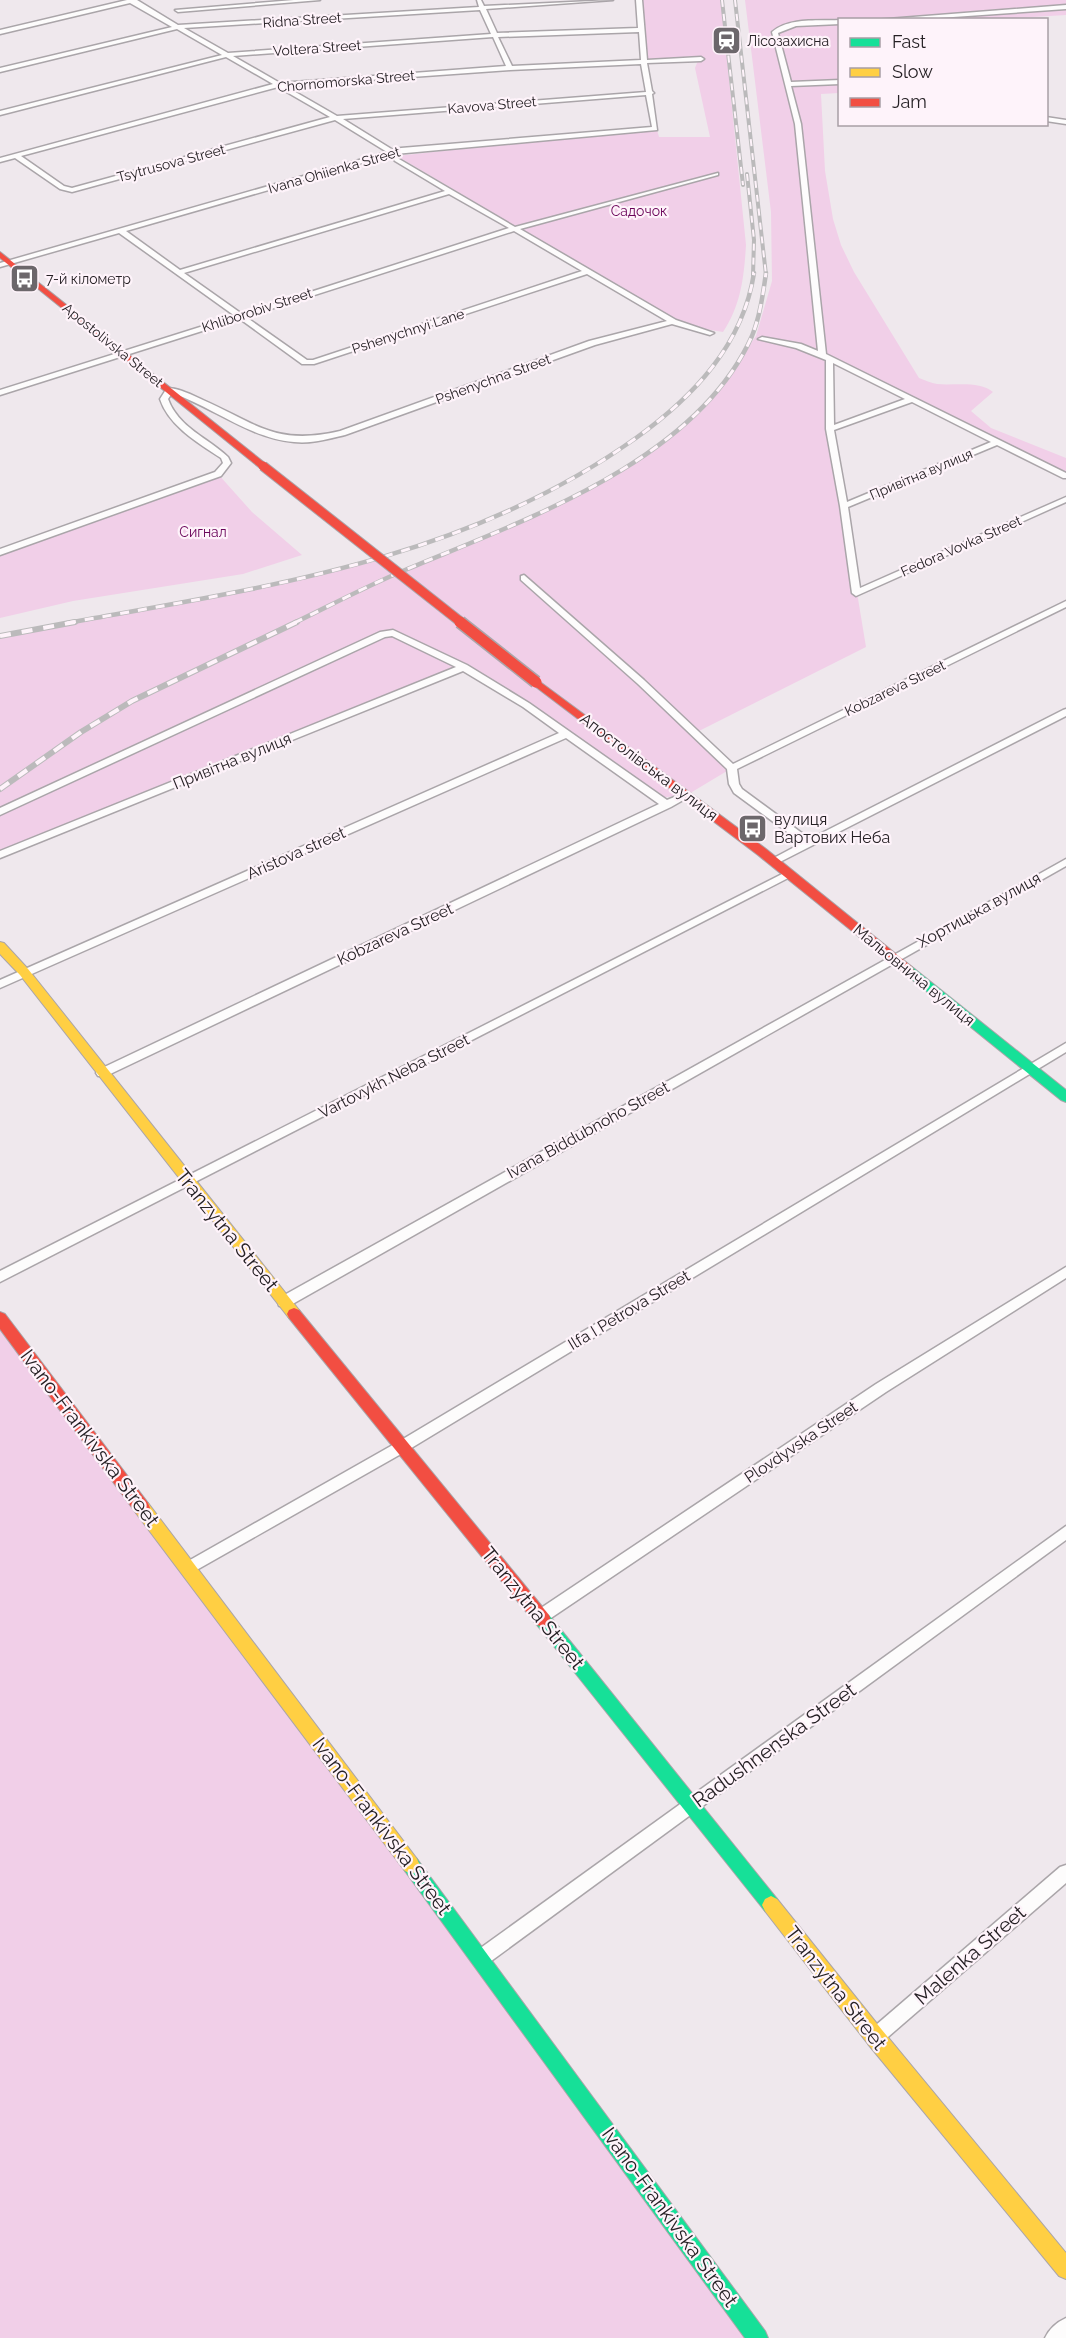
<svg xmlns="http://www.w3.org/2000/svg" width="1066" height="2338" viewBox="0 0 1066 2338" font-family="Raleway,sans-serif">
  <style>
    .green { fill: #f1cfe8 }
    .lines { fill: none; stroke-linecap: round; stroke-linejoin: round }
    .street-casing { stroke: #aaa5a9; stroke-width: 3 }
    .fast-casing { stroke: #aaa5a9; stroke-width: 2 }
    .slow-casing { stroke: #aaa5a9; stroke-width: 2 }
    .jam-casing { stroke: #aaa5a9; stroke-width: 2 }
    .street { fill: #fdfcfc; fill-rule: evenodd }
    .fast { fill: #16e098; fill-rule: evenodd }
    .slow { fill: #ffcf43; fill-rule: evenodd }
    .jam { fill: #f24e42; fill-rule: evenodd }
    .rail-far2-casing { stroke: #bbbabb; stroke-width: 4 }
    .rail-far1-casing { stroke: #bbbabb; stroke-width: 4.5 }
    .rail-casing { stroke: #bbbabb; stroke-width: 6 }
    .rail-far2 { stroke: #fef3fa; stroke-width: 2; stroke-dasharray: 7; stroke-linecap: butt }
    .rail-far1 { stroke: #fef3fa; stroke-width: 3; stroke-dasharray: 9; stroke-linecap: butt }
    .rail { stroke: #fef3fa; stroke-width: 4; stroke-dasharray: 11; stroke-linecap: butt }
    .jam-bridge-far1-casing { stroke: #aaa5a9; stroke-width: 11; stroke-linecap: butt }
    .jam-bridge-casing { stroke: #aaa5a9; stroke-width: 14; stroke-linecap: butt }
    .jam-bridge-far1 { stroke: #f24e42; stroke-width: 9 }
    .jam-bridge { stroke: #f24e42; stroke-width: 11 }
    .labels { text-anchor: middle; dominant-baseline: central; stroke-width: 4.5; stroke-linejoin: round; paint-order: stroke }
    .far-street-label { font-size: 14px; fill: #262125; stroke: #fef3fa }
    .far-poi-label { font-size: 14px; fill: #262125; stroke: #fef3fa; text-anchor: start }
    .far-park-label { font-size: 14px; fill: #6a0459; stroke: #fef3fa }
    .street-label { font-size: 16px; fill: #262125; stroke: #fef3fa }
    .poi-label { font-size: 16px; fill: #262125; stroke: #fef3fa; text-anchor: start }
    .near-street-label { font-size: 20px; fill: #262125; stroke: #fef3fa }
  </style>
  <rect width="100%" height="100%" fill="#efe8ed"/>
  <g class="green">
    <path d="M 642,0 L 721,0 L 746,245 C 744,277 741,305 723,332 L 687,326 L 672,319 L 397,156 L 631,130 L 657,130 L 659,137 L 710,137 L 695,68 L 699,58 L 647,59 Z"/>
    <path d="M 745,0 L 1066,0 L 1066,15 L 983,20 L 840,20 L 839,93 L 821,94 L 825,171 L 833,219 L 841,245 L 854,272 L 919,378 C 925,380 931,383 937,384 C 954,386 979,380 993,392 L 971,411 L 991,428 L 1066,458 L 1066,476 L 830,361 L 830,429 L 866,647 L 699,731 L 732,768 L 687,795 L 657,798 L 464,667 L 0,855 L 0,636 L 278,585 L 381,560 L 398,573 L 491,535 L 606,481 L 644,456 L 685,423 L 714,394 L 756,336 L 772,281 L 771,212 Z"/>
    <polygon points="218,474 252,512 302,555 243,574 73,601 0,618 0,552"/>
    <polygon points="0,1319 758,2338 0,2338"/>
  </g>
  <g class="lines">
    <defs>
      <g id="street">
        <path d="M 127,0 L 137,0 L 178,25 L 479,7 L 477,0 L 481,0 L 484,6 L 613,0 L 486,9 L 497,33 L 638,28 L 636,0 L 642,0 L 647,60 L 701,57 L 704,59 L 701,61 L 647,63 L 652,91 L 654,93 L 652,94 L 657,130 L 395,154 L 399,159 L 515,227 L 718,173 L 718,175 L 520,229 L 676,320 L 714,333 L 710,335 L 672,324 L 595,345 L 345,435 C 328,439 311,444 294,442 C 249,438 213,407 172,393 L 168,399 C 178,427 208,438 228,457 L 231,463 L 221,476 L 0,555 L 0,549 L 215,472 L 223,463 L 221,458 C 198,443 169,426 160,399 L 167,388 C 179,388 192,395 203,400 C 257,424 276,446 340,431 L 589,341 L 667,321 L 587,274 L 314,364 L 302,364 L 240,319 L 0,395 L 0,390 L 235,316 L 119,233 L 0,267 L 0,263 L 387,152 L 335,120 L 72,192 L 60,189 L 15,158 L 0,162 L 0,158 L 273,84 L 226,57 L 0,115 L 0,111 L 222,55 L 177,29 L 0,72 L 0,68 L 172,27 L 130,3 L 0,34 L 0,30 ZM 480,10 L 491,34 L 228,53 L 184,28 ZM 639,32 L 641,60 L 512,66 L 498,37 ZM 493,37 L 506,66 L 280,83 L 233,56 ZM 641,64 L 646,92 L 337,116 L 285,86 L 510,70 ZM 278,87 L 330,117 L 72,188 L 64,186 L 21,156 ZM 646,95 L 652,127 L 401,148 L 393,150 L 343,119 ZM 390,155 L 395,161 L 445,191 L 180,270 L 126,231 ZM 449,194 L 509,228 L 242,314 L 184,273 ZM 514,231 L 582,271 L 313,360 L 307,360 L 246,317 Z"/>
        <polygon points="294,0 320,0 178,12 175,10"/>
        <polygon points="1066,5 1066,9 910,20 875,20"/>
        <path d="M 840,20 L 840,24 L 796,26 L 778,33 L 791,82 L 840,80 L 840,84 L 791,86 L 801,124 L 826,354 L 1066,473 L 1066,478 L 1063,478 L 997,445 L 848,507 L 860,588 L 1066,497 L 1066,502 L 856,596 L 852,593 L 840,506 L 826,429 L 826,360 L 796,348 L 758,339 L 762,337 L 801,344 L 818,351 L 795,124 L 772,32 C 789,17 818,21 840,20 ZM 833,363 L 905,399 L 834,425 ZM 912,402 L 991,442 L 847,502 L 834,430 Z"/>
        <polygon points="1046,117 1066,120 1066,124 1046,121"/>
        <polygon points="524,575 644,680 733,764 1066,601 1066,607 737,769 739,784 742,789 810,839 1063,710 1066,709 1066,716 774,865 769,862 770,860 802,843 734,793 729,784 727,769 638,684 521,580 521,576"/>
        <polygon points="393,630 467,665 529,703 667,800 687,792 692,795 671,807 106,1076 98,1076 96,1073 98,1070 659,804 566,738 0,988 0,980 559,733 523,707 463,671 0,858 0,851 456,667 392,636 385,637 0,815 0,808 380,632"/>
        <polygon points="1066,859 1066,866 289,1306 279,1306 278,1302 279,1298"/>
        <polygon points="788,871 792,872 793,874 792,876 0,1282 0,1271"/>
        <polygon points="1066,1043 1066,1052 408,1450 193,1572 188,1574 183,1572 181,1568 183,1564 398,1442"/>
        <polygon points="1066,1267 1066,1278 886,1392 545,1622 540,1624 535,1622 533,1617 535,1612 876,1384"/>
        <polygon points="1066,1526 1066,1540 487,1964 481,1966 475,1964 473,1958 475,1952"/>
        <polygon points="1066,1865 1066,1883 881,2043 875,2045 869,2043 867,2037 869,2031 1060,1867"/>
        <path d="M 1066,2318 L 1066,2338 L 1045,2338 C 1049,2329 1057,2322 1066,2318 Z"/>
      </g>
      <g id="fast">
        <polygon points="908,966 912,967 1066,1090 1066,1102 1061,1100 904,973 902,970 904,967"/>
        <polygon points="543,1613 549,1615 777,1899 780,1905 777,1911 771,1914 765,1911 537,1625 535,1620 537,1615"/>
        <polygon points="411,1856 417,1859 765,2331 768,2338 745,2338 405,1871 402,1865 405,1859"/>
      </g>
      <g id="slow">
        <polygon points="0,942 4,943 28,969 299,1310 301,1314 299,1318 294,1320 289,1318 20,975 0,954"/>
        <polygon points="142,1501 148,1503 417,1859 420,1865 417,1871 411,1874 405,1871 136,1513 134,1508 136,1503"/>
        <polygon points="771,1896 777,1899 882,2030 1066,2253 1066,2279 1059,2276 868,2044 765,1911 762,1905 765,1899"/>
      </g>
      <g id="jam">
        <polygon points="0,252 266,464 266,468 260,468 0,258"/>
        <polygon points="536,679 766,849 912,967 914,970 912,973 904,973 758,855 532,684 532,680"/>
        <polygon points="294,1308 299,1310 549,1615 551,1620 549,1625 543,1627 537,1625 289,1318 287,1314 289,1310"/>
        <polygon points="0,1312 5,1314 148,1503 150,1508 148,1513 142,1515 136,1513 0,1329"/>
      </g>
    </defs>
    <use href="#street" class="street-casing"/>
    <use href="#fast" class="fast-casing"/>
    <use href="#slow" class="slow-casing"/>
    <use href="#jam" class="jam-casing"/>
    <use href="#street" class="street"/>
    <use href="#fast" class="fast"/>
    <use href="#slow" class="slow"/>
    <use href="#jam" class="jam"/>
    <defs>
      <g id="rail-far2">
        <polyline points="722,0 743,185"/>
        <polyline points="735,0 766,275"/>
        <polyline points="747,174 754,240 753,275"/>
      </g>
      <g id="rail-far1">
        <path d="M 67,623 C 267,587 465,560 636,438 C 693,397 743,345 754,273"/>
        <path d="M 294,623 C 331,605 367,586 405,570 C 524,520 696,462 752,336 C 760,316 763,294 766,273"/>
      </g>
      <g id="rail">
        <polyline points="0,636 75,622"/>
        <polyline points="0,789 81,732 132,701 297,622"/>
      </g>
    </defs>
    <use href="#rail-far2" class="rail-far2-casing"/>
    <use href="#rail-far1" class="rail-far1-casing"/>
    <use href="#rail" class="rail-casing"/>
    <use href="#rail-far2" class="rail-far2"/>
    <use href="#rail-far1" class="rail-far1"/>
    <use href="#rail" class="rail"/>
    <defs>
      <polyline id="jam-bridge-far1" points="263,466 462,623"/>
      <polyline id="jam-bridge" points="460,622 536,682"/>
    </defs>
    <use href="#jam-bridge-far1" class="jam-bridge-far1-casing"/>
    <use href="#jam-bridge" class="jam-bridge-casing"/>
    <use href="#jam-bridge-far1" class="jam-bridge-far1"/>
    <use href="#jam-bridge" class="jam-bridge"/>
  </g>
  <defs>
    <symbol id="station-square" viewBox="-11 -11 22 22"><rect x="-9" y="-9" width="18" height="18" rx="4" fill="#6c676b" stroke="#fef3fa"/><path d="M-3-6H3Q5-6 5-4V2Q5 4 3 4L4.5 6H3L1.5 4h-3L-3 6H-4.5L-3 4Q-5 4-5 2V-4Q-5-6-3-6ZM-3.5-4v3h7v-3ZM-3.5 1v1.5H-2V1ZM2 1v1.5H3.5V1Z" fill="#fff"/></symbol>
    <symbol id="bus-square" viewBox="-11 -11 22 22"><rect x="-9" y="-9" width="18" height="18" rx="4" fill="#6c676b" stroke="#fef3fa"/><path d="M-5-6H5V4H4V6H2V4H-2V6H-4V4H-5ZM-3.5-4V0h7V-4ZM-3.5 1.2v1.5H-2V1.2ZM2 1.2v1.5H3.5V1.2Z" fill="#fff"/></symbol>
  </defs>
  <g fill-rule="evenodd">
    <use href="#station-square" x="710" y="24" width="33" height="33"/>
    <use href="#bus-square" x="8" y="262" width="33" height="33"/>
    <use href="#bus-square" x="736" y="812" width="33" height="33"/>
  </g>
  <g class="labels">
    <g class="far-street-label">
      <text transform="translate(302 20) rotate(-4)">Ridna Street</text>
      <text transform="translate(317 48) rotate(-4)">Voltera Street</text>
      <text transform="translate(346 81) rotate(-5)">Chornomorska Street</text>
      <text transform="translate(492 105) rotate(-5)">Kavova Street</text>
      <text transform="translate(171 163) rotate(-15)">Tsytrusova Street</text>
      <text transform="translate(334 170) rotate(-16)">Ivana Ohiienka Street</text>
      <text transform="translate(257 310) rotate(-18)">Khliborobiv Street</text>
      <text transform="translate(408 331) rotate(-18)">Pshenychnyi Lane</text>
      <text transform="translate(113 345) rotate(39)">Apostolivska Street</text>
      <text transform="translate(493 379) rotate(-20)">Pshenychna Street</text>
      <text transform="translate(921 474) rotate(-23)">Привітна вулиця</text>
      <text transform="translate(961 546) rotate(-24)">Fedora Vovka Street</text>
      <text transform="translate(895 688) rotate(-26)">Kobzareva Street</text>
    </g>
    <g class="far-poi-label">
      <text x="747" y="41">Лісозахисна</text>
      <text x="46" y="279">7-й кілометр</text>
    </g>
    <g class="far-park-label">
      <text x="639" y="211">Садочок</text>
      <text x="203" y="532">Сигнал</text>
    </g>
    <g class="street-label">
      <text transform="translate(232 761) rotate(-22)">Привітна вулиця</text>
      <text transform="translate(649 767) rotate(37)">Апостолівська вулиця</text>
      <text transform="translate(296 853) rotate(-24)">Aristova street</text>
      <text transform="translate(979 910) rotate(-29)">Хортицька вулиця</text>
      <text transform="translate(395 934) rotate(-25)">Kobzareva Street</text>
      <text transform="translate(914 975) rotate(39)">Мальовнича вулиця</text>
      <text transform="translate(394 1076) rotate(-27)">Vartovykh Neba Street</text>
      <text transform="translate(588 1130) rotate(-29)">Ivana Biddubnoho Street</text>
      <text transform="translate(629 1310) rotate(-31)">Ilfa I Petrova Street</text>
      <text transform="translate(801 1442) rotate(-34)">Plovdyvska Street</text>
    </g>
    <g class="poi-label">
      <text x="774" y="819">вулиця<tspan x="774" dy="18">Вартових Неба</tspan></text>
    </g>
    <g class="near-street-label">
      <text transform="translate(227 1230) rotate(51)">Tranzytna Street</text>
      <text transform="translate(90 1438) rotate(53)">Ivano-Frankivska Street</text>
      <text transform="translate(533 1608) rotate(51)">Tranzytna Street</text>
      <text transform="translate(774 1745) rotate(-36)">Radushnenska Street</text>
      <text transform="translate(382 1826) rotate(53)">Ivano-Frankivska Street</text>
      <text transform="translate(970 1955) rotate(-41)">Malenka Street</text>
      <text transform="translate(836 1988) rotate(52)">Tranzytna Street</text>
      <text transform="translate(670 2217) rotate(54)">Ivano-Frankivska Street</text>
    </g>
  </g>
  <rect x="838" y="18" width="210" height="108" fill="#fef3fa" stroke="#a89fa5" stroke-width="1.5"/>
  <rect x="850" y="38" width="30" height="9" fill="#16e098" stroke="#a89fa5" stroke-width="1.5"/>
  <text x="892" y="48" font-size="18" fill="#262125">Fast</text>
  <rect x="850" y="68" width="30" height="9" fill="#ffcf43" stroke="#a89fa5" stroke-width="1.5"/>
  <text x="892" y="78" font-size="18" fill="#262125">Slow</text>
  <rect x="850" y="98" width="30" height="9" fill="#f24e42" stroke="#a89fa5" stroke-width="1.5"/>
  <text x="892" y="108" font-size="18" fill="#262125">Jam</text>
</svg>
